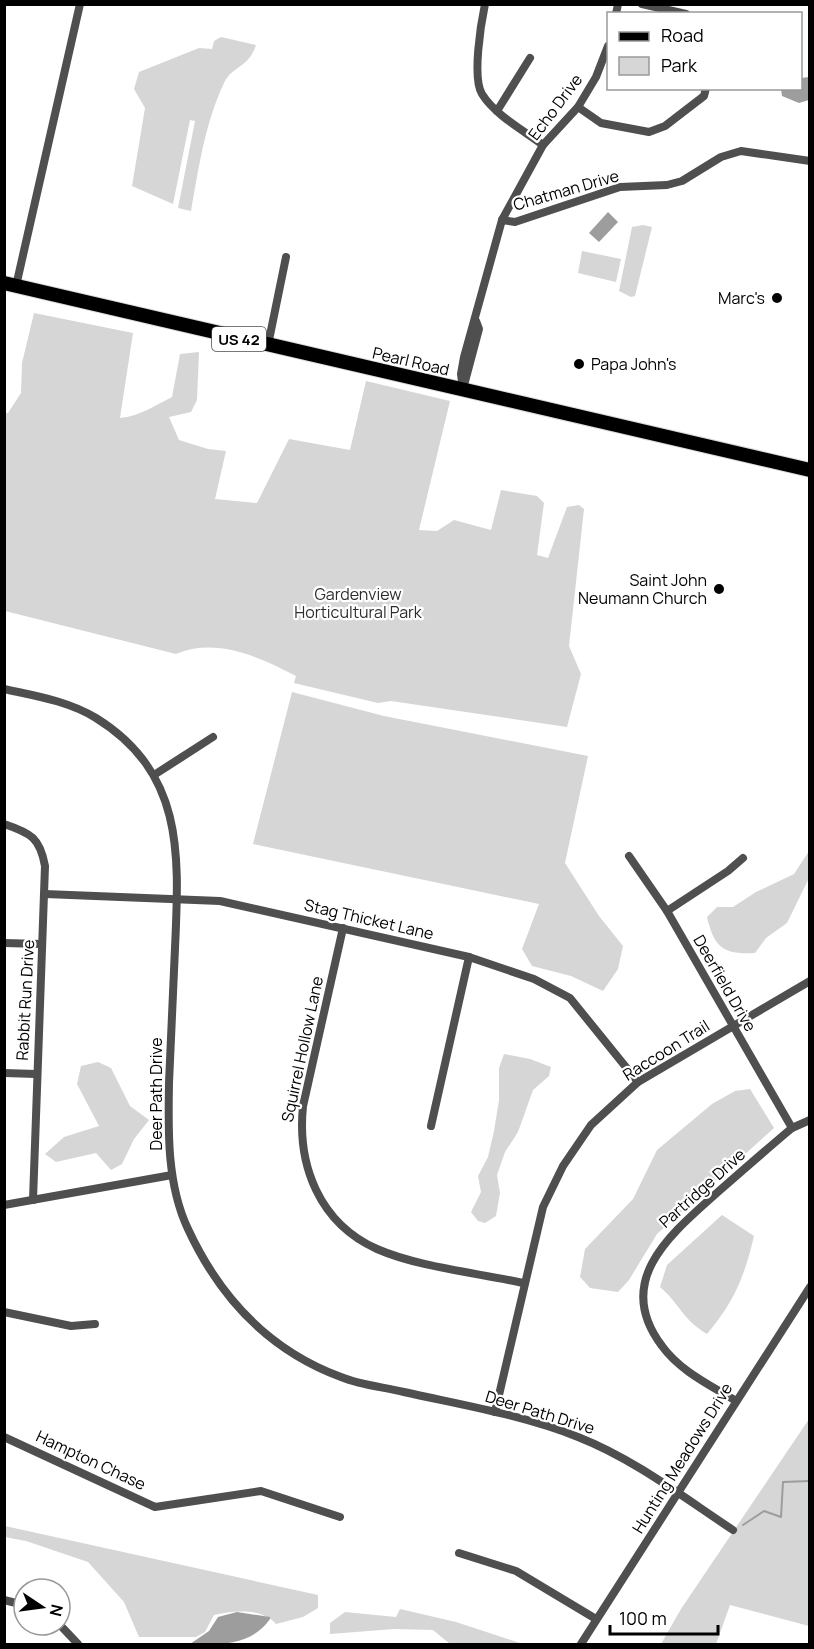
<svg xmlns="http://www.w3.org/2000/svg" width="814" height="1649" viewBox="0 0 814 1649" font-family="Manrope,sans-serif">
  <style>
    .green { fill: #d6d6d6 }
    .water { fill: #9d9d9d }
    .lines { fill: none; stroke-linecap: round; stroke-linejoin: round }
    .stream { stroke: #9d9d9d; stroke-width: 2 }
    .primary-casing { stroke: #dbdbdb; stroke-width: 16 }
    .minor { stroke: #4f4f4f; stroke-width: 8 }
    .primary { stroke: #000; stroke-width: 14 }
    .poi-dot { fill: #000; stroke: #fff; stroke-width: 2 }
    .labels { text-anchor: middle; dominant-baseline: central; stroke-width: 4.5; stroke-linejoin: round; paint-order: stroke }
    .shield { fill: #fff; stroke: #4c4c4c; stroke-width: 1.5 }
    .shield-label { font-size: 15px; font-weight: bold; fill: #000 }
    .street-label { font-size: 16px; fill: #000; stroke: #fff }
    .poi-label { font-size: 16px; fill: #000; stroke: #fff; text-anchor: end }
    .park-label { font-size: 16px; fill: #2d2d2d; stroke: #fff }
  </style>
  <rect width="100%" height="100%" fill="#fff"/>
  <g class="green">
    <path d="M 221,37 L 256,45 C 248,69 233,65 224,83 C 205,123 199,167 191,211 L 178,208 L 195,121 L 190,120 L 173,204 L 132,186 L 145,108 L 134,89 L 139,72 L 199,48 L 212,49 L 214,41 Z"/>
    <polygon points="643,225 652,227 635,296 631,297 619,291 632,227"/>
    <polygon points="582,251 621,259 616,282 578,273"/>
    <path d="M 34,313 L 133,333 L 120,418 C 140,416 154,406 172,397 L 180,354 L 199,352 L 197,400 L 191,412 L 169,417 L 179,440 L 208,449 L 226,451 L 215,499 L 257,503 L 289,439 L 350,450 L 366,381 L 450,401 L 419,530 L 437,531 L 454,520 L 491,530 L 501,490 L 537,496 L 544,503 L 537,555 L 548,558 L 567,507 L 579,505 L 584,509 L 569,646 L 581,674 L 567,727 L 391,701 L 378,703 L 294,683 L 296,676 C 260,657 216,637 176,654 L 5,611 L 5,413 L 8,413 L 21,393 L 22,363 Z"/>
    <polygon points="292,692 384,716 588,756 565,863 599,916 623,946 618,969 603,991 571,976 532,966 522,949 539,904 253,844"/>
    <path d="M 809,851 L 809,878 L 787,923 L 766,938 L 755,953 C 723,955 714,947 707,917 L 717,907 L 733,907 L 756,892 L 794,874 Z"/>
    <polygon points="504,1054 530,1059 551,1067 549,1076 533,1090 518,1132 505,1152 497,1175 500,1193 496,1216 485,1223 478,1221 471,1212 481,1192 478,1176 488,1157 494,1131 499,1100 499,1068"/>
    <polygon points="98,1062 111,1068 130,1106 149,1120 134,1139 122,1164 111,1170 96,1153 56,1162 45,1154 64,1137 99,1126 77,1084 81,1066"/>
    <polygon points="750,1089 774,1128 657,1234 629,1280 618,1292 590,1288 580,1277 585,1249 633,1199 657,1150 712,1104 735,1091"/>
    <path d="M 722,1215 L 754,1236 C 744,1278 735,1300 707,1334 C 682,1319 680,1304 660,1287 L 667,1265 Z"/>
    <polygon points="809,1419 809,1626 730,1605 716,1644 661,1644 681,1609"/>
    <path d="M 5,1526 L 318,1595 L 318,1608 L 303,1617 L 276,1624 C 263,1608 233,1610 214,1615 L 205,1632 L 196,1637 L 139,1637 L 124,1602 L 88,1562 L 26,1541 L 5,1537 Z"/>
    <polygon points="400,1609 456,1622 523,1644 450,1644 433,1630 394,1629 330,1634 330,1623 345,1612 396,1617"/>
  </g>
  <g class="water">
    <polygon points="809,77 809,100 799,103 782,96 781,89 800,88 801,78"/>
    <polygon points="608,212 618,222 599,242 589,233"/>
    <path d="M 237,1612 L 270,1617 L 270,1619 C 251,1646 220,1645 190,1644 L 209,1631 L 218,1617 Z"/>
  </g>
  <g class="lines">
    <polyline class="stream" points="743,1525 764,1511 781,1517 783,1482 810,1481"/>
    <defs>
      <polyline id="primary" points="4,283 810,470"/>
    </defs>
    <use href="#primary" class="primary-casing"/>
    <g class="minor">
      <path d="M 485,4 C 481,23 472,78 482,94 C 495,115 523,130 543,145"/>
      <polyline points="642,4 686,14"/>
      <polyline points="616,14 618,4"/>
      <polyline points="578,107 601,123 649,132 665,126 704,96 706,88"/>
      <polyline points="497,111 530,58"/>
      <polyline points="502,220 515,222 620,187 667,185 682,181 721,157 741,151 810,161"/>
      <polyline points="16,286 80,4"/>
      <polyline points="268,345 286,257"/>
      <polyline points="463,389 479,329 476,321"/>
      <polyline points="463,390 461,374 464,357 502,220 543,145 578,107 596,77 608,46"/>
      <path d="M 4,689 C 36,696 68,701 96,718 C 185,773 179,856 175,948 C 173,993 171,1038 169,1083 C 168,1131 167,1185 188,1229 C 220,1298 268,1350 341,1377 C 360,1385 383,1387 404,1392 C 462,1405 523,1415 578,1437 C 634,1459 683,1497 733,1530"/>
      <polyline points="154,775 213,737"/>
      <path d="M 4,824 C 31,833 40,838 45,866 L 33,1200"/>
      <polyline points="629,856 667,911 792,1128"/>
      <polyline points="45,894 220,901 469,957 534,979 570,998 638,1082"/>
      <polyline points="667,911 728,871 743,858"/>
      <path d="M 343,928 L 303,1106 C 297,1165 319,1223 377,1249 C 418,1267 478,1273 523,1283"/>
      <polyline points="4,943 42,944"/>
      <polyline points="4,1073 36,1074"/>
      <polyline points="431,1126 469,957"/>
      <polyline points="4,1205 172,1175"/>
      <polyline points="4,1312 71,1326 95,1324"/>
      <path d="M 736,1401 C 710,1385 680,1371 662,1346 C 612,1280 672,1233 719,1191 C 743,1170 767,1149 792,1128 L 810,1120"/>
      <polyline points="495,1412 543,1207 563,1166 591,1125 638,1082 810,981"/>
      <polyline points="4,1437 155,1507 261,1491 340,1517"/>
      <polyline points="459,1553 516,1571 596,1619"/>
      <polyline points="4,1600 24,1605"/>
      <polyline points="60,1625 78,1644"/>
      <polyline points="581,1644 810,1287"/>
    </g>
    <use href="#primary" class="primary"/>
  </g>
  <g class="poi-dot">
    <circle cx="777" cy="298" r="6"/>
    <circle cx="579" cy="364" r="6"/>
    <circle cx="719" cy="589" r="6"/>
  </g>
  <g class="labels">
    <rect class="shield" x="212" y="327" width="54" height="24" rx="4.5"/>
    <g class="shield-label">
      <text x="239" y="339">US 42</text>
    </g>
    <g class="street-label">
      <text transform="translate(555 107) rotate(-53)">Echo Drive</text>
      <text transform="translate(566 190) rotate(-16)">Chatman Drive</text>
      <text transform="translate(411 361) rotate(13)">Pearl Road</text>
      <text transform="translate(369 919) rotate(13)">Stag Thicket Lane</text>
      <text transform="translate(725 983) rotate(60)">Deerfield Drive</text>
      <text transform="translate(25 1000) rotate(-87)">Rabbit Run Drive</text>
      <text transform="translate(302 1049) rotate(-78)">Squirrel Hollow Lane</text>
      <text transform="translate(666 1050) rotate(-32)">Raccoon Trail</text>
      <text transform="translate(156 1094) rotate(-90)">Deer Path Drive</text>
      <text transform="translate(702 1188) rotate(-42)">Partridge Drive</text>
      <text transform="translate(540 1412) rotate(17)">Deer Path Drive</text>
      <text transform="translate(682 1458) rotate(-58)">Hunting Meadows Drive</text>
      <text transform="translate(91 1460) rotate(25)">Hampton Chase</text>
    </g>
    <g class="poi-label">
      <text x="765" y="298">Marc's</text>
      <text x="591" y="364" text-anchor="start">Papa John's</text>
      <text x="707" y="580">Saint John<tspan x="707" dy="18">Neumann Church</tspan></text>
    </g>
    <g class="park-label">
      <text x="358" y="594">Gardenview<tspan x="358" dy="18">Horticultural Park</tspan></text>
    </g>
  </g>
  <rect width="814" height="1649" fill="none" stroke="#000000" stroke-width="12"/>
  <rect x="607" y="12" width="195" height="78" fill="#ffffff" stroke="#999999" stroke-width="1.5"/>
  <rect x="619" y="32" width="30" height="9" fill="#000000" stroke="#999999" stroke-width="1.5"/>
  <text x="661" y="42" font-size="18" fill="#000000">Road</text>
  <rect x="619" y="57" width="30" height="18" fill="#d6d6d6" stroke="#999999" stroke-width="1.5"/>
  <text x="661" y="72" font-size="18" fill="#000000">Park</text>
  <g transform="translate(42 1607) rotate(103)"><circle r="28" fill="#ffffff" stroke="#999999" stroke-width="1.5"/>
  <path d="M0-4.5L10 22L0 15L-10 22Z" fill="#000000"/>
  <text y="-9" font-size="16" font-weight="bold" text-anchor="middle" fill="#000000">N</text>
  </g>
  <path d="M610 1625v9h108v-9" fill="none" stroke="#000000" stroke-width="3"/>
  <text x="619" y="1625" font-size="18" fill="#000000" stroke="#ffffff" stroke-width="4.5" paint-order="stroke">100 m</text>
</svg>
